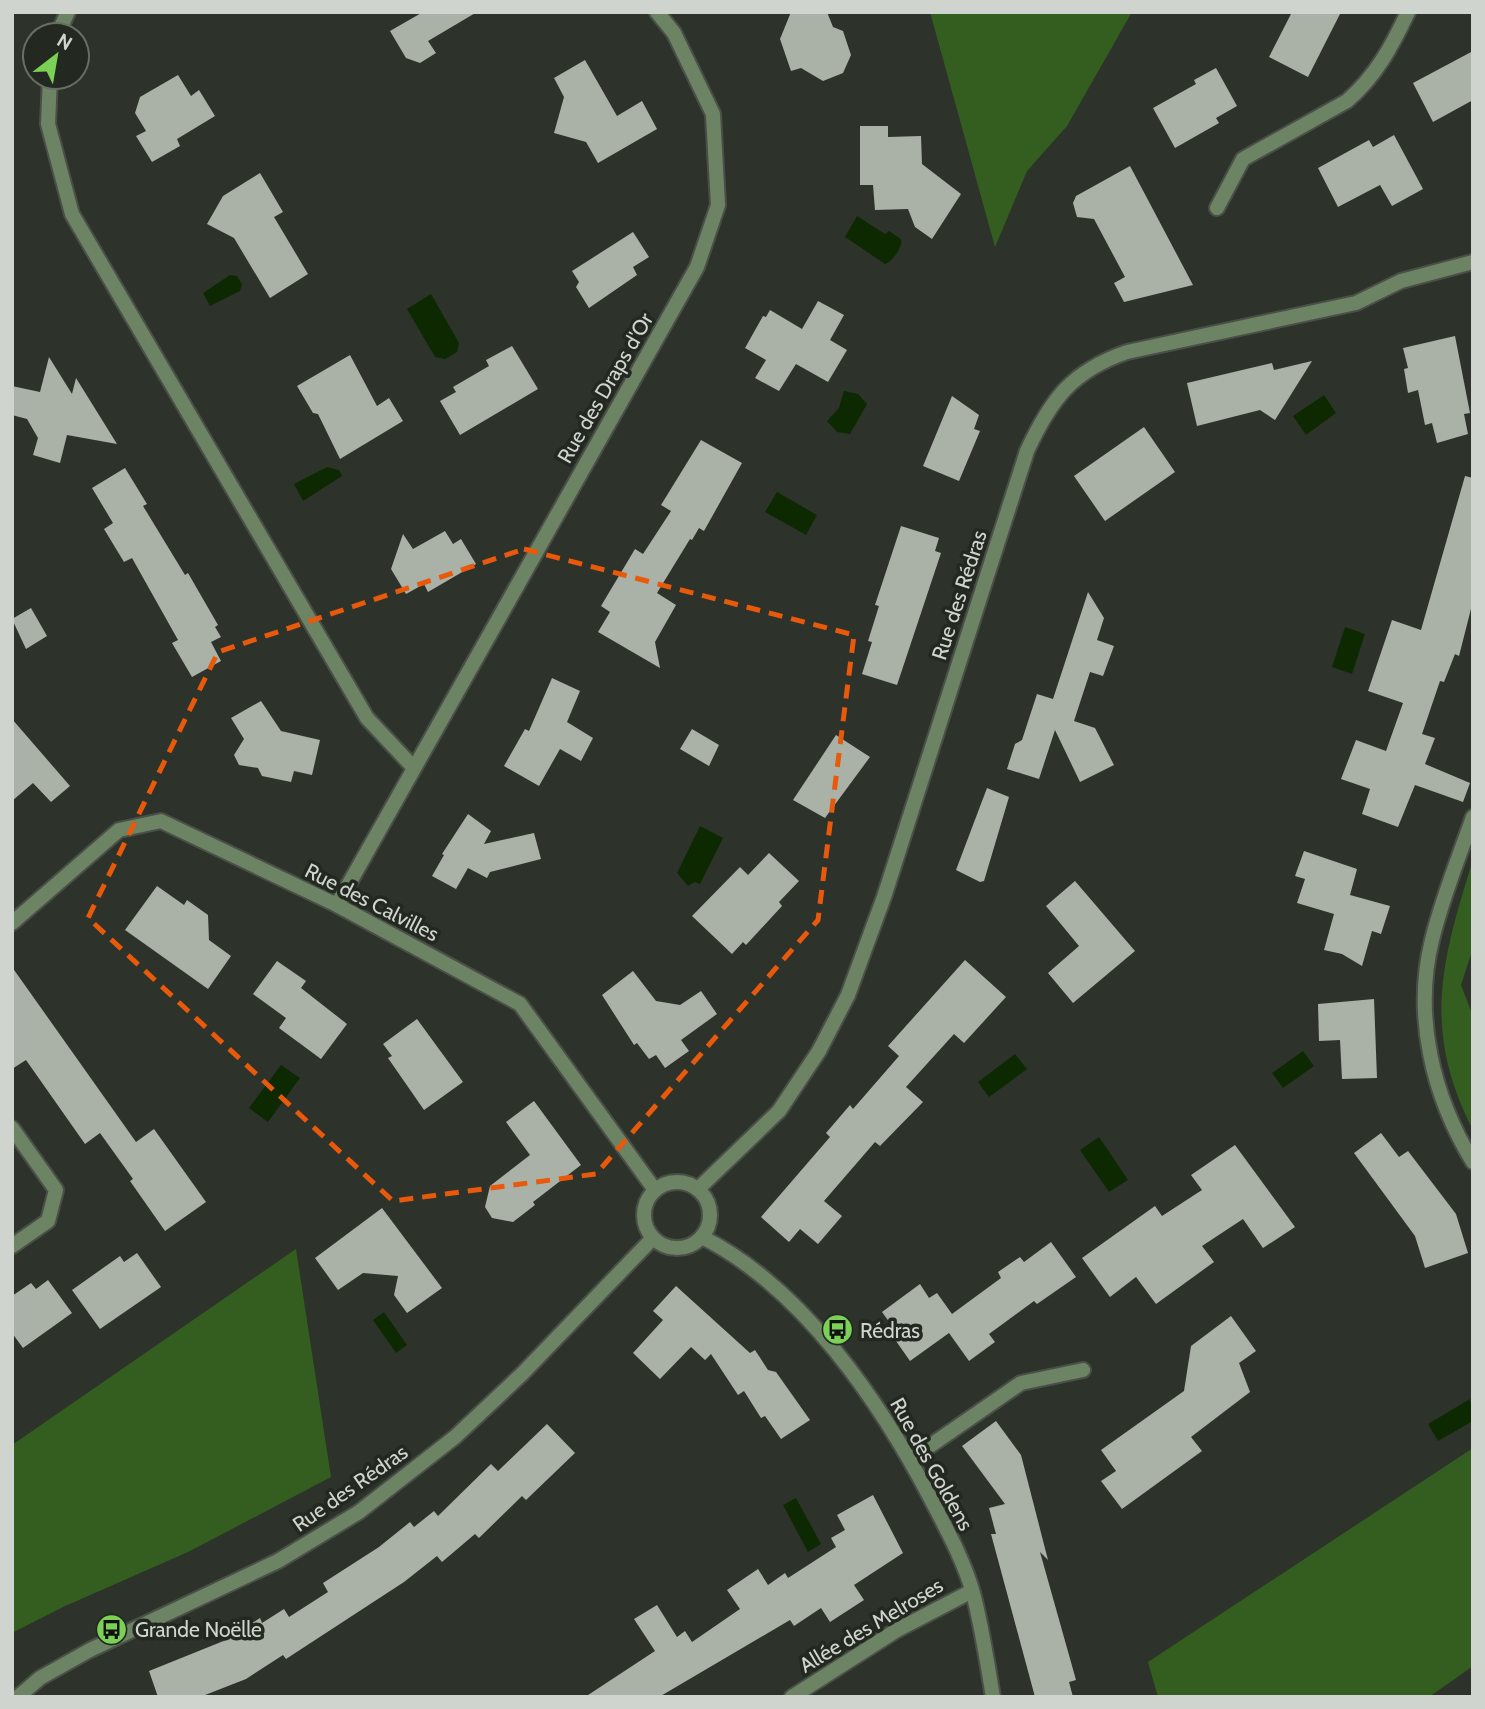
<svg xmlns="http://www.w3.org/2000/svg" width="1485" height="1709" viewBox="0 0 1485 1709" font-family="Cabin,sans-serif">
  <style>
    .green { fill: #335e20 }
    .water { fill: #0d2901 }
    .building { fill: #aab2a7 }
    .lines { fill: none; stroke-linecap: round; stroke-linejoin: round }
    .minor-casing { stroke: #4a5048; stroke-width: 18 }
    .minor { stroke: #6c8463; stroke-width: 14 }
    .marked { fill: none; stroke: #e8590c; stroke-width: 5; stroke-dasharray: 14 9; stroke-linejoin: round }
    .labels { text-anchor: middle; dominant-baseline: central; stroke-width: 7; stroke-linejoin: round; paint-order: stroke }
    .street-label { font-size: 21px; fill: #d0d4ce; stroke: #232921 }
    .poi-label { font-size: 21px; fill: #d0d4ce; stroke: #232921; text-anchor: start }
  </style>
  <rect width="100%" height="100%" fill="#2d332a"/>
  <g class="green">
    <polygon points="930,12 1132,12 1067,126 1027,171 995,247"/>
    <path d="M 1473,860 L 1473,948 L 1461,985 L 1473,1016 L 1473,1130 C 1422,1030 1441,962 1473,860 Z"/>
    <polygon points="296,1249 331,1477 188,1552 63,1607 12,1633 12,1445"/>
    <polygon points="1473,1448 1473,1666 1429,1697 1158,1697 1148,1662"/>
  </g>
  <g class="water">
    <path d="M 857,216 L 885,234 L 889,231 L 901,239 C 903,247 893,261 885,264 L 845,237 Z"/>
    <polygon points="230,275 237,276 242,284 240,291 210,306 203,293"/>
    <polygon points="431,294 459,343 457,352 445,359 435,357 407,309"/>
    <polygon points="844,391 858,394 867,404 850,434 837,432 827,421 839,408"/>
    <polygon points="1324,395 1336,413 1306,435 1293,416"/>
    <polygon points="327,467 339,470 342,476 303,501 294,484"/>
    <polygon points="777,492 817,515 806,535 765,512"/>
    <polygon points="1345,627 1365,634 1352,674 1332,667"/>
    <polygon points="700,826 723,838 700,884 695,882 688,886 677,873"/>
    <polygon points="1303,1051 1314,1066 1283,1088 1272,1073"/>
    <polygon points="1015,1054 1027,1069 989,1097 978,1082"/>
    <polygon points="281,1065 300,1078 268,1122 249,1108"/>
    <polygon points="1099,1137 1128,1180 1109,1192 1080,1150"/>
    <polygon points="384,1312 407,1345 396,1353 373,1320"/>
    <polygon points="1470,1399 1473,1421 1438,1441 1428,1424"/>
    <polygon points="796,1498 821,1544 808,1552 783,1505"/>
  </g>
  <g class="building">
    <polygon points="423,12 477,12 428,41 436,53 420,63 406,58 390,31"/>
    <polygon points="791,12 827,12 833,27 843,31 851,55 843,73 823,81 801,68 791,71 780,39"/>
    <polygon points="1292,12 1341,12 1308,77 1269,57"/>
    <polygon points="1473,51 1473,100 1433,122 1413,83"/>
    <polygon points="585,60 617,116 642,101 657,129 598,163 586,142 554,133 564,97 554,78"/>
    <polygon points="1216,68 1237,106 1216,118 1219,123 1175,148 1153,108 1196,84 1194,80"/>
    <polygon points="178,75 191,96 199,90 215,116 177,139 180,146 152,162 136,136 146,131 135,113 140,97"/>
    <polygon points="860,126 888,126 888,137 921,136 922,164 961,194 932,239 915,227 908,209 875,210 873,185 860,185"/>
    <polygon points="1394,135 1423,189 1392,206 1380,185 1338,207 1318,168 1369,140 1373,147"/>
    <polygon points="1130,166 1193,285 1124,302 1114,283 1125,277 1094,219 1077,217 1073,203 1076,196"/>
    <polygon points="260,173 283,212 274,217 308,274 270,298 234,238 207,224 223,196"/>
    <polygon points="633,232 649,257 633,267 637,275 589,308 576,287 579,282 572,271"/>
    <polygon points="818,301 844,315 830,340 847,350 828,382 796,364 779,391 755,378 766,360 745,348 763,316 766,317 770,310 802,329"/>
    <polygon points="1455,336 1470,413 1464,414 1468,434 1437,443 1432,423 1425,425 1418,390 1408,393 1404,369 1408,368 1403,348"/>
    <polygon points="512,346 538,389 460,435 440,401 456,392 453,387 489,366 486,360"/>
    <polygon points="350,355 377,406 389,398 403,421 340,459 318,414 313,413 297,386"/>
    <polygon points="49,357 72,394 76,378 117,444 67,435 60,463 33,455 38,438 27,419 12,415 12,386 40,392"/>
    <polygon points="1312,361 1275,420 1260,410 1197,426 1187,383 1272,363 1274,370"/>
    <polygon points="952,396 979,415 974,429 980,431 959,481 923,466"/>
    <polygon points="1144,427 1175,472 1105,521 1074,476"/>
    <polygon points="701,440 742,463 704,531 699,528 692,540 690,539 657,593 676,605 655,642 660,668 598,632 610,612 601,606 635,549 643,554 671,511 661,505"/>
    <polygon points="125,468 147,504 143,506 185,575 188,573 218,625 215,627 221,637 211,642 221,661 192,677 172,643 178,640 132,558 124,562 104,529 113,523 92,488"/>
    <polygon points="1465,476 1473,478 1473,601 1459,656 1455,654 1444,682 1440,681 1422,734 1435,738 1425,764 1470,783 1463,802 1415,785 1398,827 1362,814 1370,789 1341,779 1356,740 1386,751 1403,703 1368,691 1392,620 1421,630"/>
    <polygon points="901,526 939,538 935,551 941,553 897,685 862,674 872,642 868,641 879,606 875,605"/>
    <polygon points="445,531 453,544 461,539 476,564 428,592 424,584 406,594 391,569 403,534 413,549"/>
    <polygon points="1088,592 1104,618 1097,640 1114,646 1103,676 1090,672 1074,721 1095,728 1114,765 1080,782 1055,730 1039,779 1007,769 1015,744 1022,740 1037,694 1053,699"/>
    <polygon points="31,608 47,636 26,649 12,619"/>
    <polygon points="552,678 580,691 567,722 593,738 581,761 560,749 539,786 504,766 525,729 529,731"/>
    <polygon points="261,701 281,731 320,740 312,775 294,771 291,782 262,776 258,768 239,765 234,755 244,739 231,718"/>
    <polygon points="12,719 70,786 51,802 33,783 12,801"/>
    <polygon points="692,729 719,745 709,766 680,749"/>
    <polygon points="836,735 870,757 825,818 793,800"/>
    <polygon points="987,788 1009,797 984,881 980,882 956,870"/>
    <polygon points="468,814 491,831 484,844 534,833 541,859 490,872 487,878 468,868 456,889 432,876 444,855 442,854"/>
    <polygon points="1304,851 1357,869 1350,895 1390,906 1381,934 1372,931 1362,966 1342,954 1324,950 1334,914 1297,903 1305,879 1295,876"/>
    <polygon points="769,853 799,881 779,902 782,906 746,945 743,942 732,954 692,916 740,867 748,875"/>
    <polygon points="1075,881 1135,951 1073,1003 1048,973 1079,946 1046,906"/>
    <polygon points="157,886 184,905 187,900 208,915 209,940 231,956 208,989 125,930"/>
    <polygon points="965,960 1006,997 964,1043 954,1034 906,1087 923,1102 880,1146 875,1142 824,1201 842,1216 818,1244 800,1229 789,1242 761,1217 830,1137 826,1133 850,1105 853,1109 899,1056 888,1046"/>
    <polygon points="277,961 306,981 301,988 347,1024 321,1059 279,1028 286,1018 253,994"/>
    <polygon points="12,967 136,1142 154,1129 206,1202 165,1231 130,1181 133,1179 100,1133 85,1144 26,1060 12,1069"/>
    <polygon points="633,971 656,1001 680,1005 701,991 717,1014 681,1040 689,1051 665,1068 656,1055 649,1059 637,1043 634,1045 602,995"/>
    <polygon points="1374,999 1377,1078 1342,1079 1340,1040 1319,1041 1318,1004"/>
    <polygon points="417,1019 463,1082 424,1110 388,1058 392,1056 383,1044"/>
    <polygon points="534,1101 581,1165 533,1202 535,1205 513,1222 492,1218 485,1207 490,1186 530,1155 506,1122"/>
    <polygon points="1381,1133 1399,1157 1408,1151 1456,1214 1468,1253 1425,1268 1415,1236 1354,1153"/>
    <polygon points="1235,1145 1295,1227 1263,1248 1243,1219 1202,1246 1214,1262 1156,1304 1136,1277 1110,1297 1082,1258 1155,1206 1162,1216 1202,1190 1191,1175"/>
    <polygon points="382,1208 442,1288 407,1313 394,1295 398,1276 363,1273 338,1290 315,1258"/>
    <polygon points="1051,1242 1076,1277 1037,1304 1034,1301 989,1334 995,1342 969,1361 949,1333 910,1361 896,1341 901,1338 882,1312 920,1284 929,1298 937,1293 952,1314 1001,1278 998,1272 1020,1257 1024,1262"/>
    <polygon points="137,1253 161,1287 100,1329 72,1290 120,1256 124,1262"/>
    <polygon points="48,1280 72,1313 23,1348 12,1333 12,1296 31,1283 36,1289"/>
    <polygon points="676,1286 750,1353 755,1350 768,1370 776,1372 810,1420 781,1439 765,1416 761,1418 744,1391 738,1395 711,1354 705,1360 691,1347 660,1379 633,1353 663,1320 653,1311"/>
    <polygon points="1231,1316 1256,1351 1239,1363 1250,1392 1191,1437 1202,1451 1122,1509 1101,1481 1116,1471 1101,1450 1184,1391 1191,1346"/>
    <polygon points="996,1421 1021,1455 1048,1560 1040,1552 1076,1680 1069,1682 1073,1697 1035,1697 991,1534 996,1534 989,1508 1005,1504 962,1446"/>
    <polygon points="547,1424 575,1453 526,1500 522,1496 479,1538 475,1534 442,1562 437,1556 404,1582 286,1659 283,1655 246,1679 200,1697 158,1697 149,1671 226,1640 260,1618 262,1623 284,1609 289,1617 328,1592 323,1583 379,1547 410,1522 414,1527 434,1511 438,1516 491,1464 498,1471"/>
    <polygon points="873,1495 903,1553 854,1585 864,1600 830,1622 821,1608 794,1626 790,1620 659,1697 585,1697 655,1651 634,1619 657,1605 677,1637 685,1631 692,1642 740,1609 727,1590 758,1569 768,1585 785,1573 788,1578 836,1547 831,1538 845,1530 837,1515"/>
  </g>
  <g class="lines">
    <defs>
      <g id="minor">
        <polyline points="57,35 68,12"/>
        <polyline points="50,77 48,124 72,214 367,718 413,767"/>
        <path d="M 1217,208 L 1243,159 L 1347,101 C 1376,76 1392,46 1408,12"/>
        <path d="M 1473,817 C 1459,857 1442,898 1432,940 C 1413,1016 1433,1097 1473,1162"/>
        <polyline points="337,905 697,267 718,205 713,114 674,33 657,12"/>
        <polyline points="12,923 119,830 161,821 337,905 520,1004 655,1190"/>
        <polyline points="12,1128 56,1190 48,1221 12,1246"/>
        <circle cx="677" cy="1215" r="33"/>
        <path d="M 698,1189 L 779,1111 L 819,1051 L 848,995 L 884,897 L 1027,451 C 1051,399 1072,371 1127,352 L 1356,303 L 1401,281 L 1473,262"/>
        <path d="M 702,1237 C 803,1288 881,1403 932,1501 C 947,1530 964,1561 973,1593 C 982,1627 987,1662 993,1697"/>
        <polyline points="911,1459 1021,1383 1083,1370"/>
        <polyline points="18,1697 40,1678 90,1650 278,1561 359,1512 455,1437 522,1374 653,1238"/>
        <polyline points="792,1697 897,1630 972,1591"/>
      </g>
    </defs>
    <use href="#minor" class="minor-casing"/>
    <use href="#minor" class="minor"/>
  </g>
  <path class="marked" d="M 524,549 L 854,635 L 818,920 L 596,1174 L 393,1201 L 88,918 L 218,652 Z"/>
  <defs>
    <symbol id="bus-disc" viewBox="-11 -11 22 22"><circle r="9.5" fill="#7bd156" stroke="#232921"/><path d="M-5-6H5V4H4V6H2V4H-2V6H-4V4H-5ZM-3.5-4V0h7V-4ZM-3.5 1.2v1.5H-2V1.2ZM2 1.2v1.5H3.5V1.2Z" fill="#111"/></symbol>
  </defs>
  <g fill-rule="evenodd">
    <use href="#bus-disc" x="820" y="1312" width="35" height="35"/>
    <use href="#bus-disc" x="94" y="1612" width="35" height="35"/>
  </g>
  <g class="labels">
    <g class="street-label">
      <text transform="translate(605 388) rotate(-60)">Rue des Draps d'Or</text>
      <text transform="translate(959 595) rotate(-72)">Rue des Rédras</text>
      <text transform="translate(372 902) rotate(27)">Rue des Calvilles</text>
      <text transform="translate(932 1464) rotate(61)">Rue des Goldens</text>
      <text transform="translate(350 1488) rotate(-35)">Rue des Rédras</text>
      <text transform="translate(871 1625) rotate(-31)">Allée des Melroses</text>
    </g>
    <g class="poi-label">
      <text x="860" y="1330">Rédras</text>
      <text x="135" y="1629">Grande Noëlle</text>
    </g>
  </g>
  <rect width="1485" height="1709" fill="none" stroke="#d0d4ce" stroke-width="28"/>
  <g transform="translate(56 56) rotate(31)"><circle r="33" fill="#232921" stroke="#686d66" stroke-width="2"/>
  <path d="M0-5L12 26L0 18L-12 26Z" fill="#7bd156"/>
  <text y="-10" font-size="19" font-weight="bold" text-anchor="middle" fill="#d0d4ce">N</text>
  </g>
</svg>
